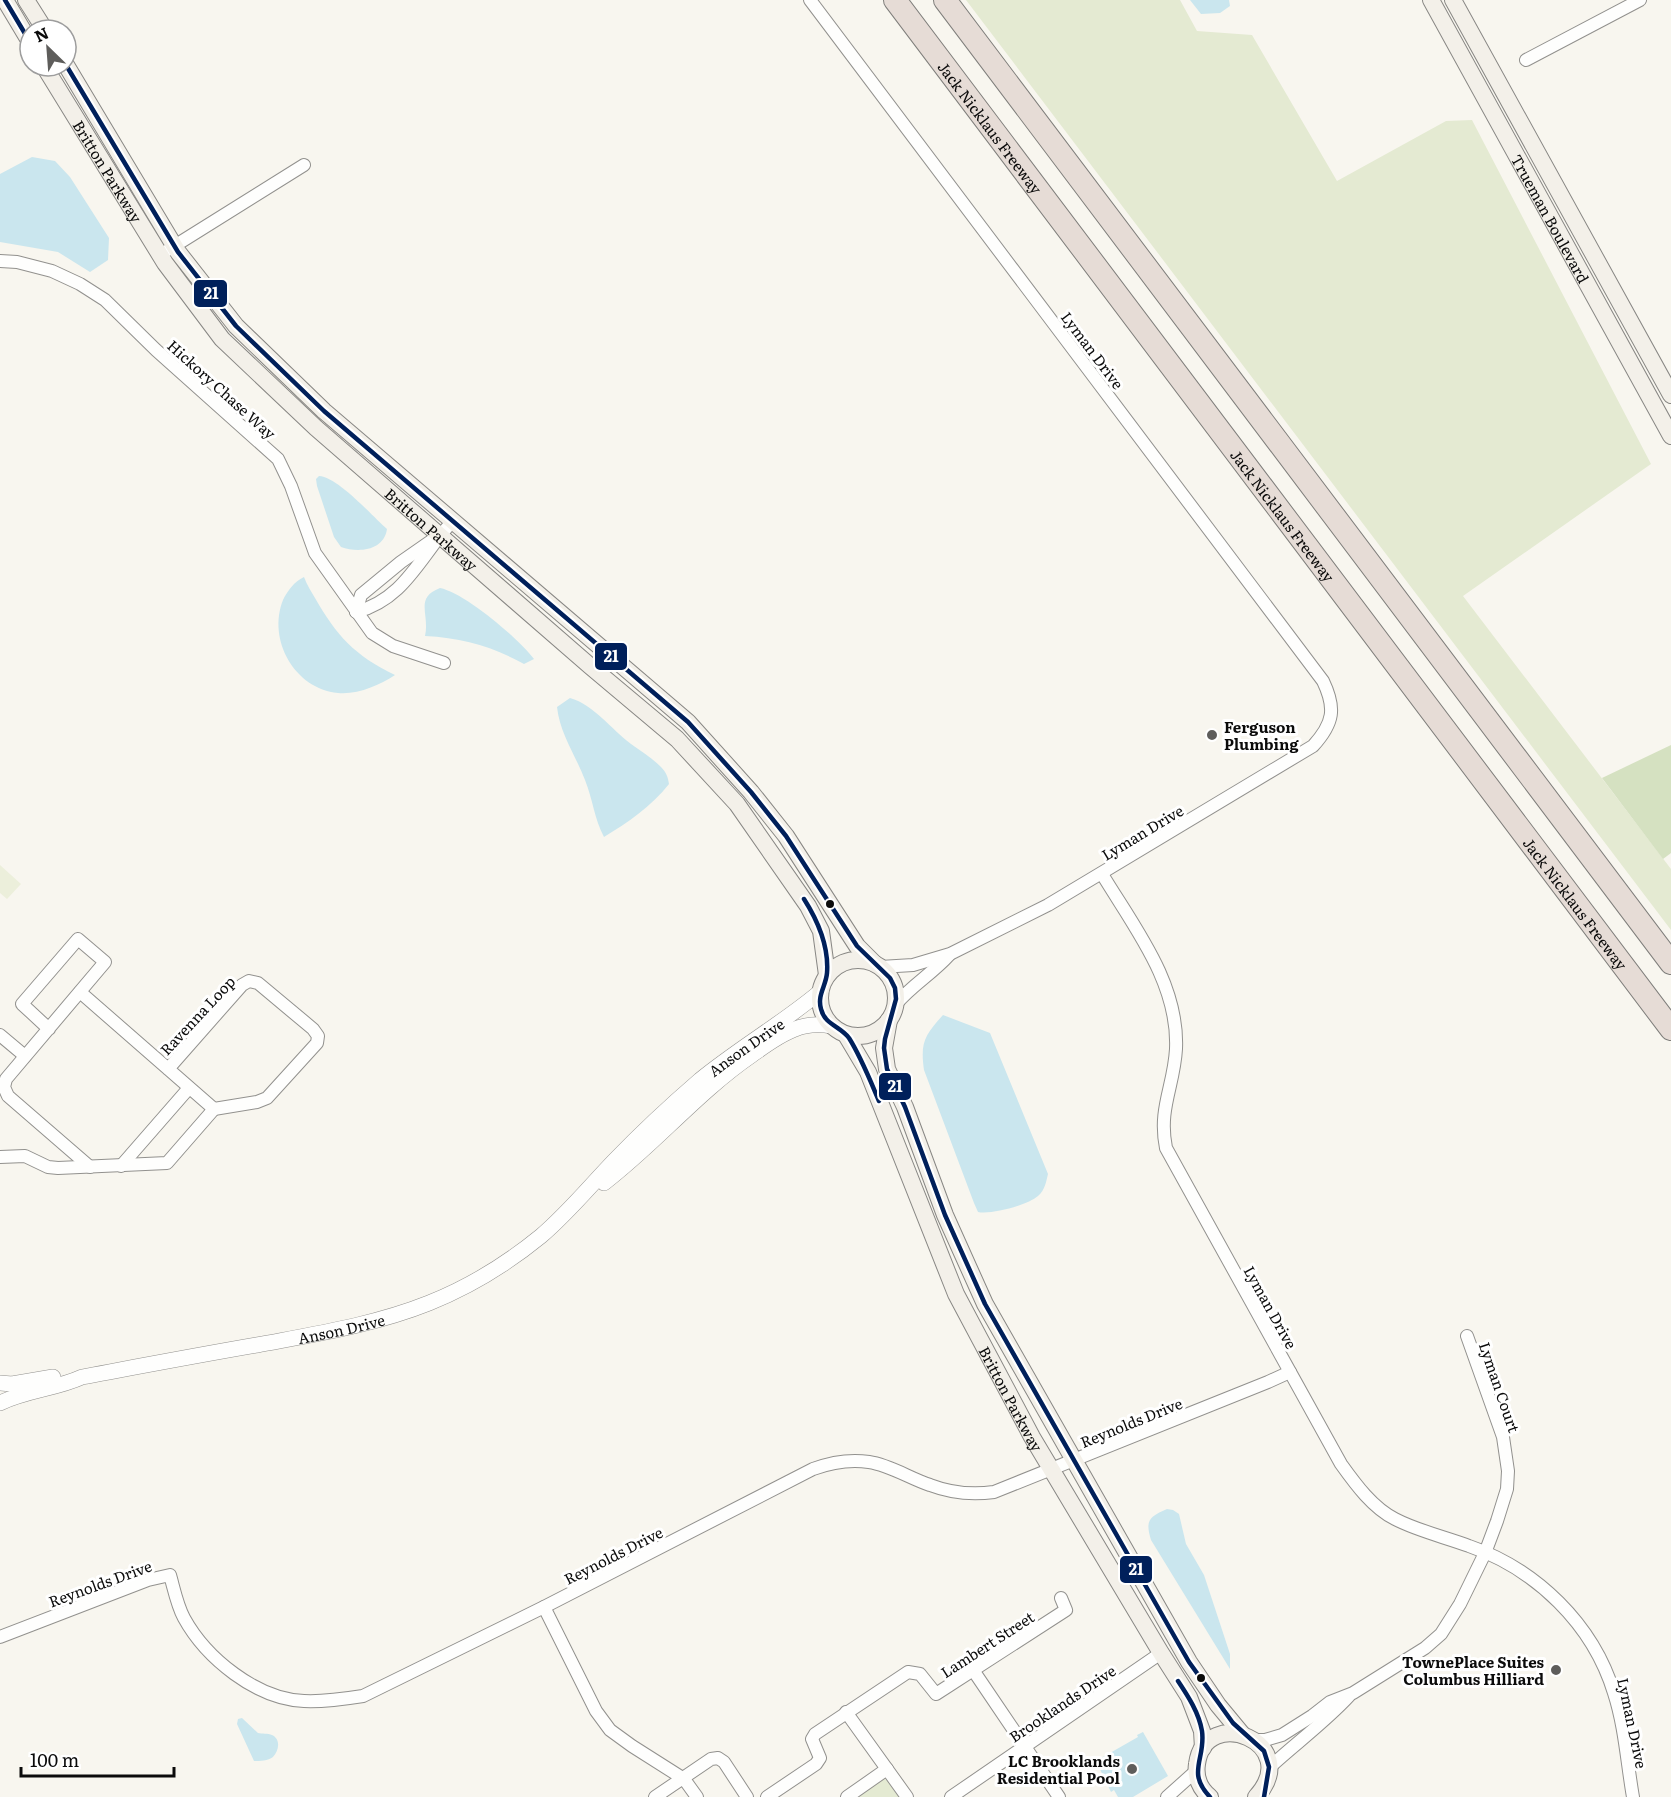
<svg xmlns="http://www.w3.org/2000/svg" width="1671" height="1797" viewBox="0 0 1671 1797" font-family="Literata,serif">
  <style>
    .green { fill: #e4ead2 }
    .forest { fill: #d5e1c1 }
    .pitch { fill: #ecefdb }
    .water { fill: #cae6ee }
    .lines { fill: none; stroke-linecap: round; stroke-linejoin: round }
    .minor-casing { stroke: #92918e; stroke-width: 14 }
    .tertiary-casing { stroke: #92918e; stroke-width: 16 }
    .secondary-casing { stroke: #888784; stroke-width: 18 }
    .motorway-casing { stroke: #7f7e7b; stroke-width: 24 }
    .minor { stroke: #fefefd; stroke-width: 12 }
    .tertiary { stroke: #fefefd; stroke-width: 15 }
    .secondary { stroke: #f3f0e9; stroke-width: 16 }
    .motorway { stroke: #e6dcd6; stroke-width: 22 }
    .bus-1-casing { stroke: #fff; stroke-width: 9 }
    .bus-1 { stroke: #00205b; stroke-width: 4.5 }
    .poi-dot { fill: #5e5d5b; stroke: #fff; stroke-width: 2 }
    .bus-dot { fill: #0b0b0b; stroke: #fff; stroke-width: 2 }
    .labels { text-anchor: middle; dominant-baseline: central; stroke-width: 6; stroke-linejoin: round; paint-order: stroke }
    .street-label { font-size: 15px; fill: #0b0b0b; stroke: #fff }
    .poi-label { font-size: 15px; font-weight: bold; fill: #0b0b0b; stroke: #fff; text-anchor: end }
    .line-badge { stroke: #fff; stroke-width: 2 }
    .badge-label { font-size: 16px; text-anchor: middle; font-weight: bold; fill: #fff }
  </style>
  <rect width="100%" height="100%" fill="#f8f6ef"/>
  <g class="green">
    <polygon points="966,0 1180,0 1197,31 1252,35 1337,181 1446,121 1472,120 1651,464 1463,596 1671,869 1671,930"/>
    <polygon points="884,1779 889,1781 901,1797 859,1797 877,1780"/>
  </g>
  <polygon class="forest" points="1671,745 1671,853 1663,859 1602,778"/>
  <polygon class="pitch" points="0,865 21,884 7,899 0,893"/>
  <g class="water">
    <polygon points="1190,0 1229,0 1230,6 1220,13 1201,14"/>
    <polygon points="32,157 55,161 70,177 109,238 108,260 90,272 58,252 0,242 0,174"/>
    <path d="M 319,476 C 338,477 372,516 387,529 C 384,551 358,553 341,547 L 334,537 L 317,486 L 316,479 Z"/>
    <path d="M 304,577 C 307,585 311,591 315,598 C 337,636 354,655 395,675 C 380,685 357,695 338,693 C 295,689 267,640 283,600 C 288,590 294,582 304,577 Z"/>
    <path d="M 440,588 C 465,593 518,638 534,659 L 524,664 C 491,646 463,638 425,636 C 430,614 414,598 440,588 Z"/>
    <path d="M 570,698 C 594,705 611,729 631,744 C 641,751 652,758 661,767 C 666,772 668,777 669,784 C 652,806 627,823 604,837 C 594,818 593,800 585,780 C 576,756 560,734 557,707 Z"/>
    <path d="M 943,1015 L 990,1033 L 1048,1174 C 1046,1182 1045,1190 1038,1196 C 1028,1205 991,1215 978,1212 L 974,1203 L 924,1070 C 920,1042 925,1035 943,1015 Z"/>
    <path d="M 1167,1509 L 1173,1510 L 1179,1514 L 1186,1544 L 1204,1575 L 1230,1654 L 1230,1669 L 1151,1540 C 1145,1520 1149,1517 1167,1509 Z"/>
    <path d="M 242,1718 L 258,1733 C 262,1734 268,1733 272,1735 C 281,1739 279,1751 273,1757 C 268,1761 260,1761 254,1761 L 237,1724 L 238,1719 Z"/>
    <polygon points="1143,1732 1168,1776 1133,1797 1118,1797 1114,1790 1111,1792 1096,1761 1138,1737 1137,1735"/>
  </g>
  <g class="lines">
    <defs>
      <g id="minor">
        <path d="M 810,0 L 1323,681 C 1336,708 1334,723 1313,746 L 1048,905 L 950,954 L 913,965 L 880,967"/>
        <polyline points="1526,60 1640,0"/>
        <polyline points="168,250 304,165"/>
        <polyline points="0,261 17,262 52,271 80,284 105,300 156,350 278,459 291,486 315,553 372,633 393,646 444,663"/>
        <path d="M 356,612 C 405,599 420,556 452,522"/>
        <polyline points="356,612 361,595 401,562 434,539"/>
        <path d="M 1102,874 C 1134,927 1179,983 1176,1049 C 1174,1086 1158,1109 1166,1148 L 1341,1464 C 1356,1485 1373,1508 1395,1519 C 1418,1531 1445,1537 1469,1546 C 1536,1569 1593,1624 1614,1693 C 1625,1727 1627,1763 1633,1797"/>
        <polyline points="80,992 214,1109 257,1102 267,1098 317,1043 318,1036 313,1029 258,983 249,981 242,985 168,1069"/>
        <path d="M 896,1004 C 912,985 933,973 949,955"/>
        <polyline points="49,1029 22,1004 78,939 105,962 6,1079 4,1087 8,1096 90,1167"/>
        <polyline points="0,1035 25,1056"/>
        <polyline points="0,1157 25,1156 48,1167 58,1168 167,1163 214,1109"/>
        <polyline points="121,1166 189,1088"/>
        <polyline points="544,1607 596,1711 610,1730 632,1746 684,1779 697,1797"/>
        <path d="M 0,1637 L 148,1580 L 170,1575 C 174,1589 177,1605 184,1618 C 206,1658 256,1699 304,1701 C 324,1702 344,1699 363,1696 L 544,1607 L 813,1469 C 832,1462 849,1459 869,1462 C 890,1465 909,1478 930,1485 C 951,1493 973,1495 994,1492 L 1268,1382 L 1290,1372"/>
        <polyline points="973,1670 1059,1797"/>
        <polyline points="846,1712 907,1797"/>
        <polyline points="1255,1740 1265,1740 1282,1735 1312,1716 1330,1702 1353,1693 1425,1648 1441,1634 1460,1604 1485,1553 1497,1521 1507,1489 1508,1471 1503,1437 1467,1336"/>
        <path d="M 1270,1767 C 1296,1743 1325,1722 1349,1696"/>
        <polyline points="655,1797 711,1759 718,1758 724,1762 747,1797"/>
        <polyline points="767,1797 816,1764 820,1758 812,1739 815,1734 908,1672 920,1674 936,1694 1066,1610 1061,1598"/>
        <polyline points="847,1797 887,1769"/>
        <polyline points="951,1797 1161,1653"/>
        <polyline points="1167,1797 1196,1771"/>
      </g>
      <g id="tertiary">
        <path d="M 604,1183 C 656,1143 698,1092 752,1055 C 766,1045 779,1035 795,1029 C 807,1024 820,1024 832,1026"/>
        <polyline points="0,1383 12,1384 53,1377"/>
        <path id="s1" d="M 0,1403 C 27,1390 56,1389 82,1377 C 141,1366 199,1355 257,1345 C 315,1334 374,1325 429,1303 C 469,1287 508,1263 541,1236 C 568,1213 590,1186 614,1161 C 641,1133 671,1105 700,1080 C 739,1048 783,1023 821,991"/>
      </g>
      <g id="secondary">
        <polyline points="5,0 30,42"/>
        <polyline points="26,0 45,30"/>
        <path id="s2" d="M 1431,0 L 1671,436"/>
        <polyline points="1453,0 1671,395"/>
        <polyline points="66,65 178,252 236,326 324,411 688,722 751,792 786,836 857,946 874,963"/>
        <path id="s3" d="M 44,66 L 165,263 L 222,339 L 316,428 L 590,666 L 677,739 L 737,804 L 808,906 L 821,931 L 827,975"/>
        <circle cx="858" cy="998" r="38"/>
        <polyline points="889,1020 884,1048 887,1069 905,1107 945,1215 985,1304 1189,1662 1218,1705 1242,1734"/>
        <path id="s4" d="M 846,1035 L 868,1072 L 956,1294 L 1032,1437 L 1161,1653 L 1189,1697 L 1202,1731 L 1203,1748"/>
        <path d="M 1210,1797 C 1200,1789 1195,1777 1197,1764 C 1205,1703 1305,1743 1256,1797"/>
      </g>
      <g id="motorway">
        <path id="s5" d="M 895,0 L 1671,1029"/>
        <polyline points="945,0 1671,963"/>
      </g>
    </defs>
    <use href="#minor" class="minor-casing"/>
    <use href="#tertiary" class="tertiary-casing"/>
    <use href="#secondary" class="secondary-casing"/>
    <use href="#motorway" class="motorway-casing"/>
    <use href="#minor" class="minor"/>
    <use href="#tertiary" class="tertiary"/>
    <use href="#secondary" class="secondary"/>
    <use href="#motorway" class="motorway"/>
    <defs>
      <g id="bus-1">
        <polyline points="5,0 30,42"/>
        <polyline points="66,65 178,252 236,326 324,411 688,722 751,792 786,836 857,946 890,978 895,988 896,999 885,1039 884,1048 887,1069 905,1107 945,1215 985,1304 1189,1662 1233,1723 1264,1751 1269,1767 1264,1797"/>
        <path d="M 804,899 C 818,921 829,947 827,973 C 826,986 817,995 821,1009 C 825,1025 840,1026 849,1038 C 861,1057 870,1080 879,1101"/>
        <path d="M 1178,1681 C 1188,1696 1199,1713 1202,1731 C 1206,1759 1186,1772 1210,1797"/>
      </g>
    </defs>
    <use href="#bus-1" class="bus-1-casing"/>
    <use href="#bus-1" class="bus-1"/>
  </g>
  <g class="poi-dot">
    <circle cx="1212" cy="735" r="6"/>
    <circle cx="1556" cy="1670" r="6"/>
    <circle cx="1132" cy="1769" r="6"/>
  </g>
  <g class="bus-dot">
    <circle cx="830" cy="904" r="5"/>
    <circle cx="1201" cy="1678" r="5"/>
  </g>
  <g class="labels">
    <g class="street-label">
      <text stroke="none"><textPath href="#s5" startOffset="159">Jack Nicklaus Freeway</textPath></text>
      <text stroke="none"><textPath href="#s3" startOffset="123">Britton Parkway</textPath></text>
      <text stroke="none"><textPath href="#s2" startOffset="249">Trueman Boulevard</textPath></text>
      <text transform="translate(1093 350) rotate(53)">Lyman Drive</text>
      <text transform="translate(222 389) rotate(42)">Hickory Chase Way</text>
      <text stroke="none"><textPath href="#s5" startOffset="645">Jack Nicklaus Freeway</textPath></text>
      <text stroke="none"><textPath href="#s3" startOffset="609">Britton Parkway</textPath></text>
      <text transform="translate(1142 832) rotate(-31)">Lyman Drive</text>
      <text stroke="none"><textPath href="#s5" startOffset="1131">Jack Nicklaus Freeway</textPath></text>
      <text transform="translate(197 1015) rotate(-47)">Ravenna Loop</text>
      <text stroke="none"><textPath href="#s1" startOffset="852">Anson Drive</textPath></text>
      <text transform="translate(1271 1307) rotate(61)">Lyman Drive</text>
      <text stroke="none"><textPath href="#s1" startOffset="350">Anson Drive</textPath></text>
      <text transform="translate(1500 1387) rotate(71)">Lyman Court</text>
      <text stroke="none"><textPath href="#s4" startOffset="400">Britton Parkway</textPath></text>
      <text transform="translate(1131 1422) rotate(-22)">Reynolds Drive</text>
      <text transform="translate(613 1555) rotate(-27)">Reynolds Drive</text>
      <text transform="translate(100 1583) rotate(-20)">Reynolds Drive</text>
      <text transform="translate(987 1644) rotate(-33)">Lambert Street</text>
      <text transform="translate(1062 1703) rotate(-34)">Brooklands Drive</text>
      <text transform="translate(1633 1723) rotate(78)">Lyman Drive</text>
    </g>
    <g class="poi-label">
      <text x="1224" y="726" text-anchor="start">Ferguson<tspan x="1224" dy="17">Plumbing</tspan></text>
      <text x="1544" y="1661">TownePlace Suites<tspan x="1544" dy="17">Columbus Hilliard</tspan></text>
      <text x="1120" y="1760">LC Brooklands<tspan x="1120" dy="17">Residential Pool</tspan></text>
    </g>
  </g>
  <g class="line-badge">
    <rect x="193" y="279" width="35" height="29" rx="6" fill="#00205b"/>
    <rect x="594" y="642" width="34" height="29" rx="6" fill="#00205b"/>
    <rect x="878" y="1072" width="34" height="29" rx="6" fill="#00205b"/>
    <rect x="1119" y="1555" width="34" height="29" rx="6" fill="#00205b"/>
  </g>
  <g class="badge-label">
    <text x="211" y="299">21</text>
    <text x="611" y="662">21</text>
    <text x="895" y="1092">21</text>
    <text x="1136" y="1575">21</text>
  </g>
  <g transform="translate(48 48) rotate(335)"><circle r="28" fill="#ffffff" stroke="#9d9d9d" stroke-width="1.5"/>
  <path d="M0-4.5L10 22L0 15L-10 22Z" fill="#5e5d5b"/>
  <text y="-9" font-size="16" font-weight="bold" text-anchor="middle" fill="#0b0b0b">N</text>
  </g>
  <path d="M21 1767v9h153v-9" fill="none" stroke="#0b0b0b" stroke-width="3"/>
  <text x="30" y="1767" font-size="18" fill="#0b0b0b" stroke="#ffffff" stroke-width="4.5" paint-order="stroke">100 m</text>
</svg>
